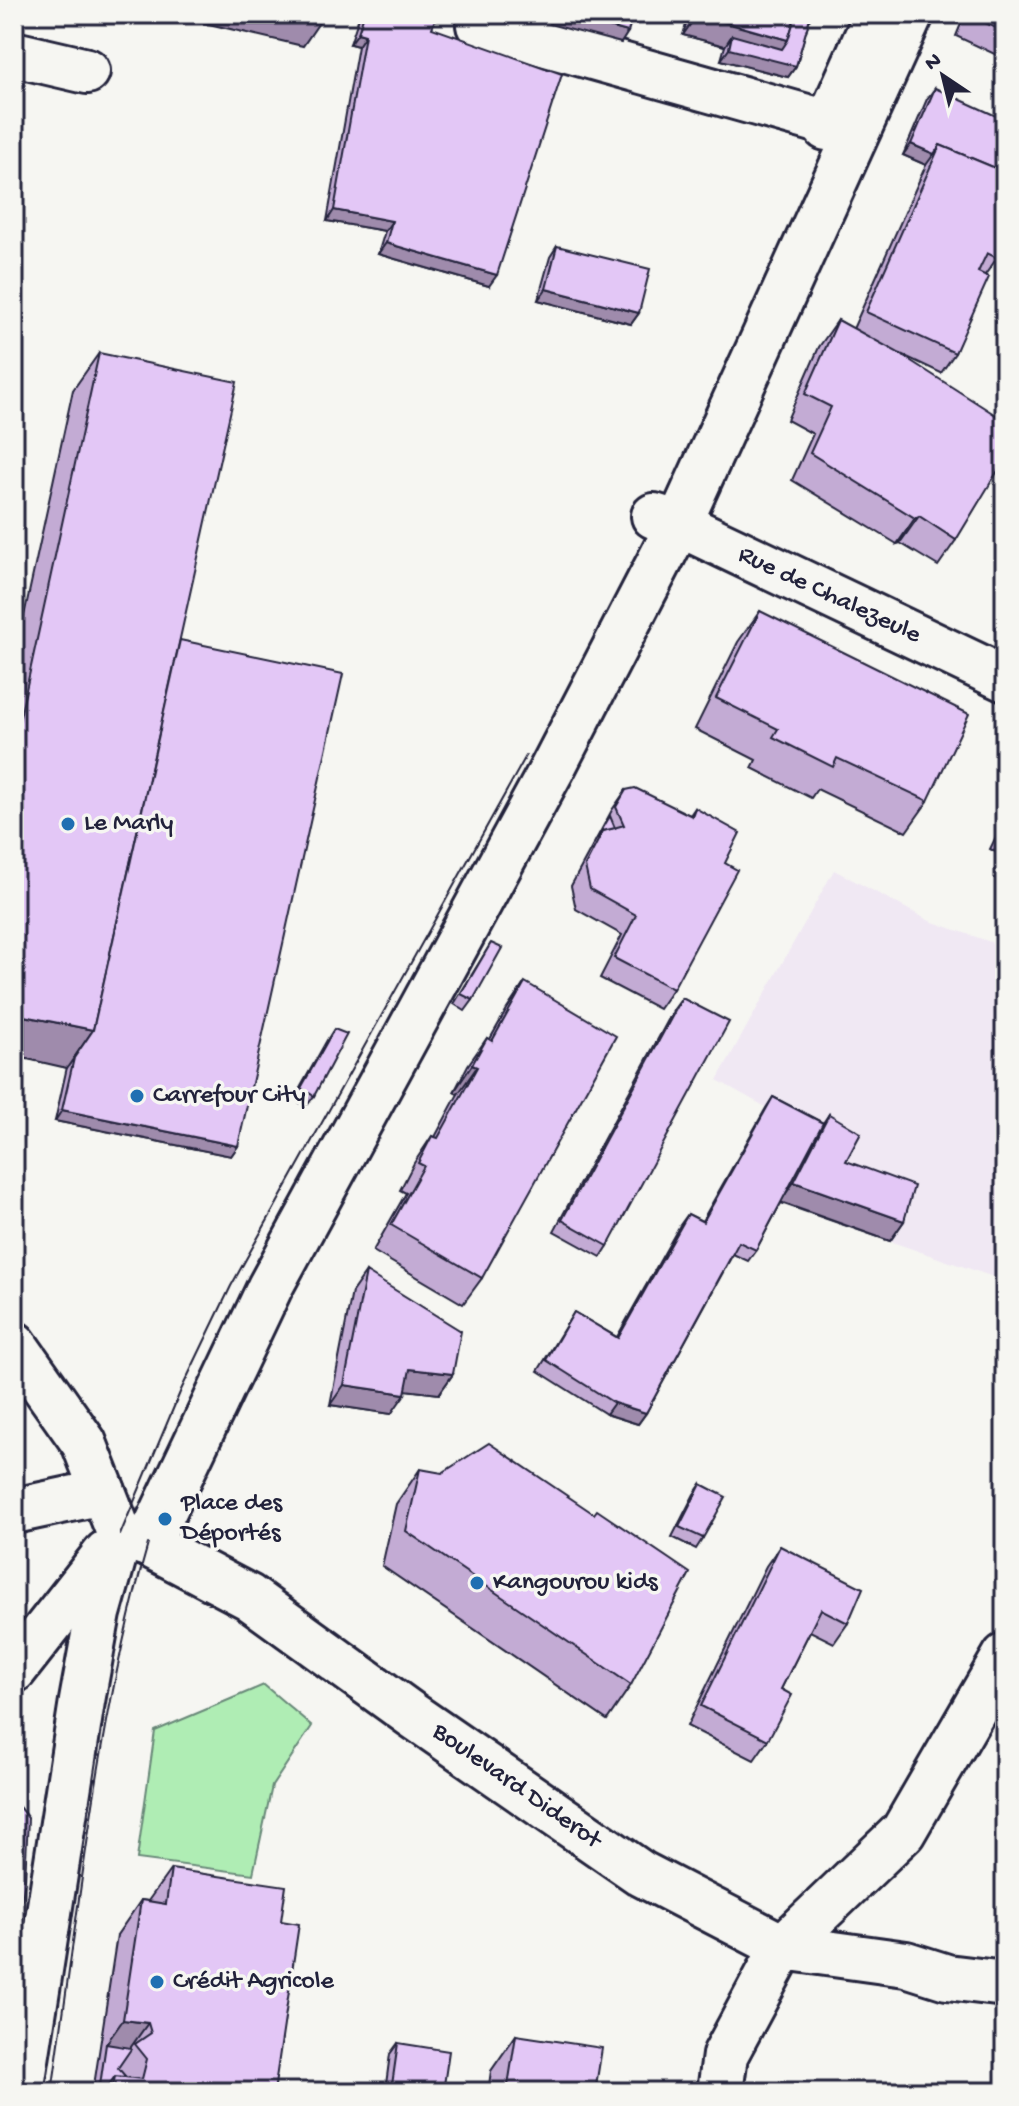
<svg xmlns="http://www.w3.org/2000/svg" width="1019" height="2106" viewBox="0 0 1019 2106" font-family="'Gochi Hand',sans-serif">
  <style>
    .built { fill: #f0e8f3 }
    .green { fill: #afedb4; stroke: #688878; stroke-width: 2 }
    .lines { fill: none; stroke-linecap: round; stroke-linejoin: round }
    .minor-casing { stroke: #22223b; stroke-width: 50 }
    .minor { stroke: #f6f6f2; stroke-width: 44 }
    .tram { stroke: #22223b; stroke-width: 2 }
    .wall { fill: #c3abd4; stroke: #22223b; stroke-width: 2 }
    .shaded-wall { fill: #9f8bac; stroke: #22223b; stroke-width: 2 }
    .building { fill: #e3c7f6; stroke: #22223b; stroke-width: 2 }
    .poi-dot { fill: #1f6fb2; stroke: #f6f6f2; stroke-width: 3 }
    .labels { text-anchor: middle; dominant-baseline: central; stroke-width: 7; stroke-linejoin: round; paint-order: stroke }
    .street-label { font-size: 26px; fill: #22223b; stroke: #f6f6f2 }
    .poi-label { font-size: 26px; fill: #22223b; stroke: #f6f6f2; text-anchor: start }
  </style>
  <rect width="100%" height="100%" fill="#f6f6f2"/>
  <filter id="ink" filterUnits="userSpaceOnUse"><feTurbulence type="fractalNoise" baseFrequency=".0125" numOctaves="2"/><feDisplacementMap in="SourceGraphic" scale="16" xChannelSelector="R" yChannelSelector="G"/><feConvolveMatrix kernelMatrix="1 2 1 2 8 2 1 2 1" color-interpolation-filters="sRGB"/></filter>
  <g filter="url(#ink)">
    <polygon class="built" points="834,870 930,921 1005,947 1005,1281 779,1203 816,1135 717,1080"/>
    <polygon class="green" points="264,1685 312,1726 272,1786 253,1874 137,1859 155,1731"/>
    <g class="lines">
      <defs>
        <g id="minor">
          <polyline points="479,25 828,123"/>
          <polyline points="14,54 87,71"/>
          <polyline points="826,128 877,14"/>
          <polyline points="654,516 679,524 1005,679"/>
          <polyline points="14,1344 84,1443 120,1535"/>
          <polyline points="14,1511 103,1492"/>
          <polyline points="122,1536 148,1544 249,1597 412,1715 642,1874 783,1947 906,1964 947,1977 1005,1984"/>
          <polyline points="148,1544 270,1287 552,769 679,524 911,14"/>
          <polyline points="14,1670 106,1553"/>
          <polyline points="21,2092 82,1701 98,1613 120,1535"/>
          <polyline points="720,2092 725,2055 783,1947 903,1832 1005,1656"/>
        </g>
      </defs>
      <use href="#minor" class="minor-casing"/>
      <use href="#minor" class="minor"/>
      <g class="tram">
        <polyline points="120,1535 181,1390 231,1286 526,756"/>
        <path d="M 52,2092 C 79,1910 97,1721 148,1544"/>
      </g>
    </g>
    <g class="wall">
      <polygon points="360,14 437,14 432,28 489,286 378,254 385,231 327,221 358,46 350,44"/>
      <polygon points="689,14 811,14 796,66 788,77 721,60 725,46 683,35"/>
      <polygon points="965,14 1005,14 1005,51 1001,57 956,36"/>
      <polygon points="935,88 997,258 985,275 955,353 941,373 901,354 956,540 938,566 900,543 897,544 792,480 813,434 787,420 819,347 838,320 853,329 926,165 903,155 927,99"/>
      <polygon points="557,246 639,313 631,324 538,300 550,257"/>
      <polygon points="99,353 180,640 238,1146 231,1156 55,1121 67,1067 14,1056 14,662 73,390"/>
      <polygon points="760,611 928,801 906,832 817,789 811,798 752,768 756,760 695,729 738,642"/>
      <polygon points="626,790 690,815 695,808 725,863 673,989 659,1009 600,978 622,935 576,909 571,886 612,810"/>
      <polygon points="1005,818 1005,857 990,849"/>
      <polygon points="491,943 473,1000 465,1011 454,1004"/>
      <polygon points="525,982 482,1278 463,1304 373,1251 406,1193 400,1190 414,1163 432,1136 435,1137 458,1094 454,1092 468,1065 487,1038 490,1039 507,1009"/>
      <polygon points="682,998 608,1246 601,1257 554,1231 674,1009"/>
      <polygon points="334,1029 314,1096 306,1107 294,1099 327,1040"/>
      <polygon points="773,1097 823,1123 829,1114 846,1161 904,1221 890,1241 781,1203 756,1250 748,1261 733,1254 646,1413 638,1424 606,1414 538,1371 574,1312 617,1337 680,1225 688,1214 702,1221 766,1108"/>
      <polygon points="366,1272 453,1374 439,1394 406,1390 391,1414 330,1405 352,1292"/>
      <polygon points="420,1469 631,1685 607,1720 382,1566 396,1504"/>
      <polygon points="701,1484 703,1538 696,1549 672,1537 694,1494"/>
      <polygon points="780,1546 848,1623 834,1643 810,1631 781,1689 768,1740 754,1760 687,1726 766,1566"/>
      <polygon points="171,1869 281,1921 274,2092 93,2092 117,1935 141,1900 148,1901"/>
      <polygon points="516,2035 595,2092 488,2092 491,2071"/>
      <polygon points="398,2043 443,2092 385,2092 390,2054"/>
    </g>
    <g class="shaded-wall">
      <polygon points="166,14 325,14 303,46"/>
      <polygon points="556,14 561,14 628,32 621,43 549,24"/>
      <polygon points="697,15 788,40 796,66 788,77 721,60 729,49 732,35 725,46 683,35"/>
      <polygon points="358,33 365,35 358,46 350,44"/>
      <polygon points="911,144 934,154 926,165 903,155"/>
      <polygon points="334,210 392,221 385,231 327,221"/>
      <polygon points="386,243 497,275 489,286 378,254"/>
      <polygon points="546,289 639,313 631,324 538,300"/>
      <polygon points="919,516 900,543 897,544 915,518"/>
      <polygon points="14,1014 93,1030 67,1068 14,1056"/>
      <polygon points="472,1065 477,1067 458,1094 454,1092"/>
      <polygon points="62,1110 238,1146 231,1156 55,1121"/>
      <polygon points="794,1182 904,1221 890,1241 780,1202"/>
      <polygon points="410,1369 453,1374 439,1394 396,1389"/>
      <polygon points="344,1385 405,1394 391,1414 330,1405"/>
      <polygon points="614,1403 646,1413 638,1424 606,1414"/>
      <polygon points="123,2020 148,2023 123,2058 106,2044"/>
    </g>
    <g class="building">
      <polygon points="364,14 437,14 432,28 562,74 497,275 386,243 392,221 334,210 365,35 358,33"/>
      <polygon points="561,14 614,15 633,14 628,32"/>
      <polygon points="697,14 796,14 788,40"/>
      <polygon points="796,14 811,14 796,66 729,49 732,35 782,49 788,40"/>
      <polygon points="971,14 1005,14 1005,32 970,16"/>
      <polygon points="935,88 1005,120 1005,172 940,145 934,154 911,144"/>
      <polygon points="940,145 1005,172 1005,241 997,258 987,253 978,272 989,277 955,353 866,312"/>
      <polygon points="557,246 650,269 639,313 546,289"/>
      <polygon points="838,320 897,352 1005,421 1005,459 956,540 919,516 915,518 810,453 831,407 805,394"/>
      <polygon points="99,353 237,382 93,1030 14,1014 14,745"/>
      <polygon points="760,611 969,714 928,801 837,758 833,767 773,737 778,729 716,698"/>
      <polygon points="180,640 343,674 238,1146 62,1110 74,1058 93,1030"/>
      <polygon points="635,788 692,816 695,808 740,833 725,863 737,870 673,989 614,958 636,915 590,889 585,866 603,831 624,825 616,807 626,790"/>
      <polygon points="610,816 615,828 603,831 596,840"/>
      <polygon points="491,943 502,948 473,1000 461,994"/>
      <polygon points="525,982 616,1036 482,1278 391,1225 424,1166 418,1163 432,1136 438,1138 477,1067 472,1065 487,1038 492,1041"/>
      <polygon points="682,998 729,1022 608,1246 562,1220"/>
      <polygon points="334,1029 347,1034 314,1096 301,1088"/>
      <polygon points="773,1097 823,1123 756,1250 739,1242 646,1413 614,1403 546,1360 574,1312 618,1338 688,1214 703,1222"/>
      <polygon points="829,1114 861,1133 846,1161 914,1186 904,1221 794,1182"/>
      <polygon points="366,1272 461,1331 453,1374 410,1369 405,1394 344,1385"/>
      <polygon points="489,1443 594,1514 597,1510 690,1573 631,1685 406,1531 420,1469 442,1473"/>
      <polygon points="701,1484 726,1497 703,1538 679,1527"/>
      <polygon points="780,1546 863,1588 848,1623 821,1609 781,1689 792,1695 768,1740 701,1706"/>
      <polygon points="15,1802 28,1818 25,1880 14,1954"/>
      <polygon points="171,1869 286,1886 281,1921 299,1924 274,2092 112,2092 115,2076 142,2079 147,2059 135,2044 151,2033 148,2023 123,2020 141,1900 166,1904"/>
      <polygon points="516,2035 602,2048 595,2092 507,2092"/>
      <polygon points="398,2043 449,2051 443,2092 391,2092"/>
      <polygon points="106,2044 131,2048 131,2049 118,2068 126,2077 115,2076 104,2092 99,2092"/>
    </g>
  </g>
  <g class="poi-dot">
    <circle cx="68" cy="824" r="8"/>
    <circle cx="137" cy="1096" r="8"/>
    <circle cx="165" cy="1519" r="8"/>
    <circle cx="477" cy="1583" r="8"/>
    <circle cx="157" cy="1982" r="8"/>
  </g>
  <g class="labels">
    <g class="street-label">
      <text transform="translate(829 596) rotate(25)">Rue de Chalezeule</text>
      <text transform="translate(516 1787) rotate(35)">Boulevard Diderot</text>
    </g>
    <g class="poi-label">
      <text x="84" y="824">Le Marly</text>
      <text x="153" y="1096">Carrefour City</text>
      <text x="181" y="1504">Place des<tspan x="181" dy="30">Déportés</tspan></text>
      <text x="493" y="1583">Kangourou kids</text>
      <text x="173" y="1982">Crédit Agricole</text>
    </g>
  </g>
  <rect width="1019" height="2106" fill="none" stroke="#f6f6f2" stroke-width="48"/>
  <rect x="24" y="24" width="971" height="2058" fill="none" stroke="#22223b" stroke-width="3" filter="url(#ink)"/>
  <g transform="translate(943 76) rotate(325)" stroke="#f6f6f2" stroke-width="6" paint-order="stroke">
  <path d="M0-6L14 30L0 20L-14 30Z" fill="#22223b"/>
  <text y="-12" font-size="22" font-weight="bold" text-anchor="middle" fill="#22223b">N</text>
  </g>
</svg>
